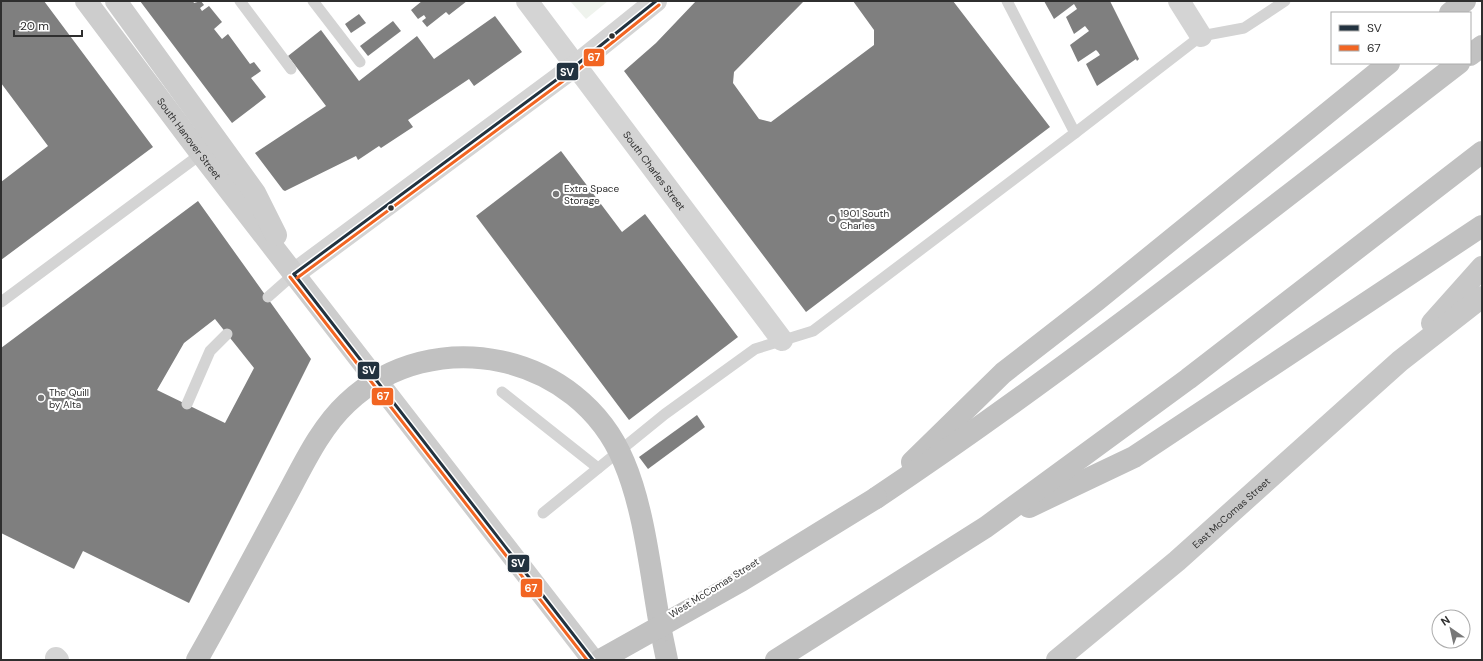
<svg xmlns="http://www.w3.org/2000/svg" width="1483" height="661" viewBox="0 0 1483 661" font-family="'DM Sans',sans-serif">
  <style>
    .green { fill: #eff3ed }
    .building { fill: #7f7f7f; fill-rule: evenodd }
    .lines { fill: none; stroke-linecap: round; stroke-linejoin: round }
    .lane { stroke: #d4d4d4; stroke-width: 11 }
    .street { stroke: #d4d4d4; stroke-width: 22 }
    .secondary { stroke: #cdcdcd; stroke-width: 22 }
    .primary { stroke: #c7c7c7; stroke-width: 22 }
    .highway { stroke: #c1c1c1; stroke-width: 22 }
    .highway-bridge { stroke: #c1c1c1; stroke-width: 22 }
    .bus-1-casing { stroke: #fff; stroke-width: 6 }
    .bus-2-casing { stroke: #fff; stroke-width: 6 }
    .bus-1 { stroke: #22323f; stroke-width: 3 }
    .bus-2 { stroke: #f26522; stroke-width: 3 }
    .bus-dot { fill: #2f2f2f; stroke: #fff; stroke-width: 1.5 }
    .poi-dot { fill: #787878; stroke: #fff; stroke-width: 1.5 }
    .labels { text-anchor: middle; dominant-baseline: central; stroke-width: 4; stroke-linejoin: round; paint-order: stroke }
    .street-label { font-size: 10px; fill: #2f2f2f; stroke: #fff }
    .poi-label { font-size: 10px; fill: #2f2f2f; stroke: #fff; text-anchor: start }
    .line-badge { stroke: #fff; stroke-width: 1.5 }
    .badge-label { font-size: 11px; text-anchor: middle; font-weight: bold; fill: #fff }
  </style>
  <rect width="100%" height="100%" fill="#fff"/>
  <polygon class="green" points="570,1 608,1 586,19"/>
  <g class="building">
    <polygon points="1,1 44,1 153,147 1,260 1,182 48,146 1,83"/>
    <polygon points="140,1 193,1 194,3 201,1 204,5 200,8 202,11 209,6 222,22 214,29 222,39 228,34 250,64 254,62 261,71 251,78 266,97 232,123"/>
    <polygon points="422,1 467,1 449,15 446,12 427,27 422,21 426,18 424,15 418,19 411,10"/>
    <polygon points="696,1 804,1 734,72 733,83 759,119 771,122 874,45 874,30 853,1 953,1 1050,127 806,312 624,71 656,43"/>
    <polygon points="1044,1 1110,1 1139,59 1137,61 1136,59 1097,86 1086,64 1100,55 1098,52 1096,50 1078,62 1070,45 1089,31 1085,26 1074,34 1066,17 1077,9 1074,4 1054,19"/>
    <polygon points="359,14 366,23 351,33 345,24"/>
    <polygon points="495,16 522,52 474,86 469,79 408,120 413,127 381,148 379,146 358,160 356,156 285,191 283,190 255,153 326,106 288,56 321,30 359,81 417,36 434,59"/>
    <polygon points="393,21 401,31 368,56 360,46"/>
    <polygon points="561,151 622,232 645,214 738,337 629,420 476,216"/>
    <path d="M 198,201 L 311,359 L 189,603 L 83,551 L 74,569 L 1,533 L 1,348 ZM 215,319 L 254,368 L 225,423 L 157,390 L 184,343 Z"/>
    <polygon points="697,415 705,427 648,469 639,457"/>
  </g>
  <g class="lines">
    <g class="lane">
      <polyline points="240,1 291,69"/>
      <polyline points="313,1 360,62"/>
      <polyline points="1007,1 1075,133"/>
      <polyline points="268,297 294,274"/>
      <polyline points="1,302 201,154"/>
      <polyline points="502,392 598,468"/>
      <polyline points="187,404 210,351 227,334"/>
      <polyline points="543,513 665,414 755,349 813,331 1075,133 1201,36 1244,28 1285,1"/>
    </g>
    <g class="street">
      <path id="s1" d="M 527,1 L 782,340"/>
      <polyline points="1179,1 1201,36"/>
      <polyline points="294,274 575,66 656,1"/>
      <polyline points="56,658 58,660"/>
    </g>
    <g class="secondary">
      <path id="s2" d="M 86,1 L 201,154 L 593,660"/>
      <polyline points="116,1 255,193 276,235"/>
    </g>
    <g class="primary">
      <polyline points="1432,323 1482,267"/>
      <path id="s3" d="M 1057,660 L 1177,561 L 1400,361 L 1482,297"/>
    </g>
    <g class="highway">
      <polyline points="1450,13 1465,1"/>
      <polyline points="1470,55 1482,46"/>
      <polyline points="912,462 1003,373 1097,300 1389,63"/>
      <path d="M 876,498 C 1078,363 1267,211 1459,63"/>
      <polyline points="1029,507 1134,457 1482,226"/>
      <polyline points="661,631 667,660"/>
      <polyline points="776,660 986,527 1188,379 1482,152"/>
    </g>
    <g class="highway-bridge">
      <path d="M 197,660 C 226,609 254,556 282,504 C 301,470 318,430 347,403 C 433,322 579,353 624,462 C 645,511 651,578 661,631"/>
      <polyline points="600,660 741,581 876,498"/>
    </g>
    <defs>
      <g id="bus-1">
        <polyline points="294,274 593,660"/>
        <polyline points="294,274 575,66 656,1"/>
      </g>
      <g id="bus-2">
        <polyline points="290,277 587,660"/>
        <polyline points="297,278 578,70 659,5"/>
      </g>
    </defs>
    <use href="#bus-1" class="bus-1-casing"/>
    <use href="#bus-2" class="bus-2-casing"/>
    <use href="#bus-1" class="bus-1"/>
    <use href="#bus-2" class="bus-2"/>
  </g>
  <g class="bus-dot">
    <circle cx="612" cy="36" r="3.5"/>
    <circle cx="391" cy="208" r="3.5"/>
  </g>
  <g class="poi-dot">
    <circle cx="556" cy="194" r="4"/>
    <circle cx="832" cy="219" r="4"/>
    <circle cx="41" cy="398" r="4"/>
  </g>
  <g class="labels">
    <g class="street-label">
      <text stroke="none"><textPath href="#s2" startOffset="172">South Hanover Street</textPath></text>
      <text stroke="none"><textPath href="#s1" startOffset="212">South Charles Street</textPath></text>
      <text stroke="none"><textPath href="#s3" startOffset="228">East McComas Street</textPath></text>
      <text transform="translate(714 588) rotate(-32)">West McComas Street</text>
    </g>
    <g class="poi-label">
      <text x="564" y="188">Extra Space<tspan x="564" dy="12">Storage</tspan></text>
      <text x="840" y="213">1901 South<tspan x="840" dy="12">Charles</tspan></text>
      <text x="49" y="392">The Quill<tspan x="49" dy="12">by Alta</tspan></text>
    </g>
  </g>
  <g class="line-badge">
    <rect x="583" y="48" width="22" height="19" rx="4" fill="#f26522"/>
    <rect x="556" y="62" width="23" height="19" rx="4" fill="#22323f"/>
    <rect x="357" y="361" width="23" height="19" rx="4" fill="#22323f"/>
    <rect x="371" y="387" width="23" height="19" rx="4" fill="#f26522"/>
    <rect x="507" y="554" width="23" height="19" rx="4" fill="#22323f"/>
    <rect x="520" y="578" width="23" height="20" rx="4" fill="#f26522"/>
  </g>
  <g class="badge-label">
    <text x="594" y="61">67</text>
    <text x="567" y="76">SV</text>
    <text x="369" y="374">SV</text>
    <text x="383" y="400">67</text>
    <text x="518" y="567">SV</text>
    <text x="531" y="592">67</text>
  </g>
  <rect width="1483" height="661" fill="none" stroke="#2f2f2f" stroke-width="4"/>
  <rect x="1331" y="12" width="140" height="52" fill="#ffffff" stroke="#acacac"/>
  <rect x="1339" y="25" width="20" height="6" fill="#22323f" stroke="#acacac"/>
  <text x="1367" y="32" font-size="12" fill="#2f2f2f">SV</text>
  <rect x="1339" y="45" width="20" height="6" fill="#f26522" stroke="#acacac"/>
  <text x="1367" y="52" font-size="12" fill="#2f2f2f">67</text>
  <g transform="translate(1451 629) rotate(326)"><circle r="19" fill="#ffffff" stroke="#acacac"/>
  <path d="M0-3L7 15L0 10L-7 15Z" fill="#787878"/>
  <text y="-6" font-size="11" font-weight="bold" text-anchor="middle" fill="#2f2f2f">N</text>
  </g>
  <path d="M14 30v6h68v-6" fill="none" stroke="#2f2f2f" stroke-width="2"/>
  <text x="20" y="30" font-size="12" fill="#2f2f2f" stroke="#ffffff" stroke-width="3" paint-order="stroke">20 m</text>
</svg>
